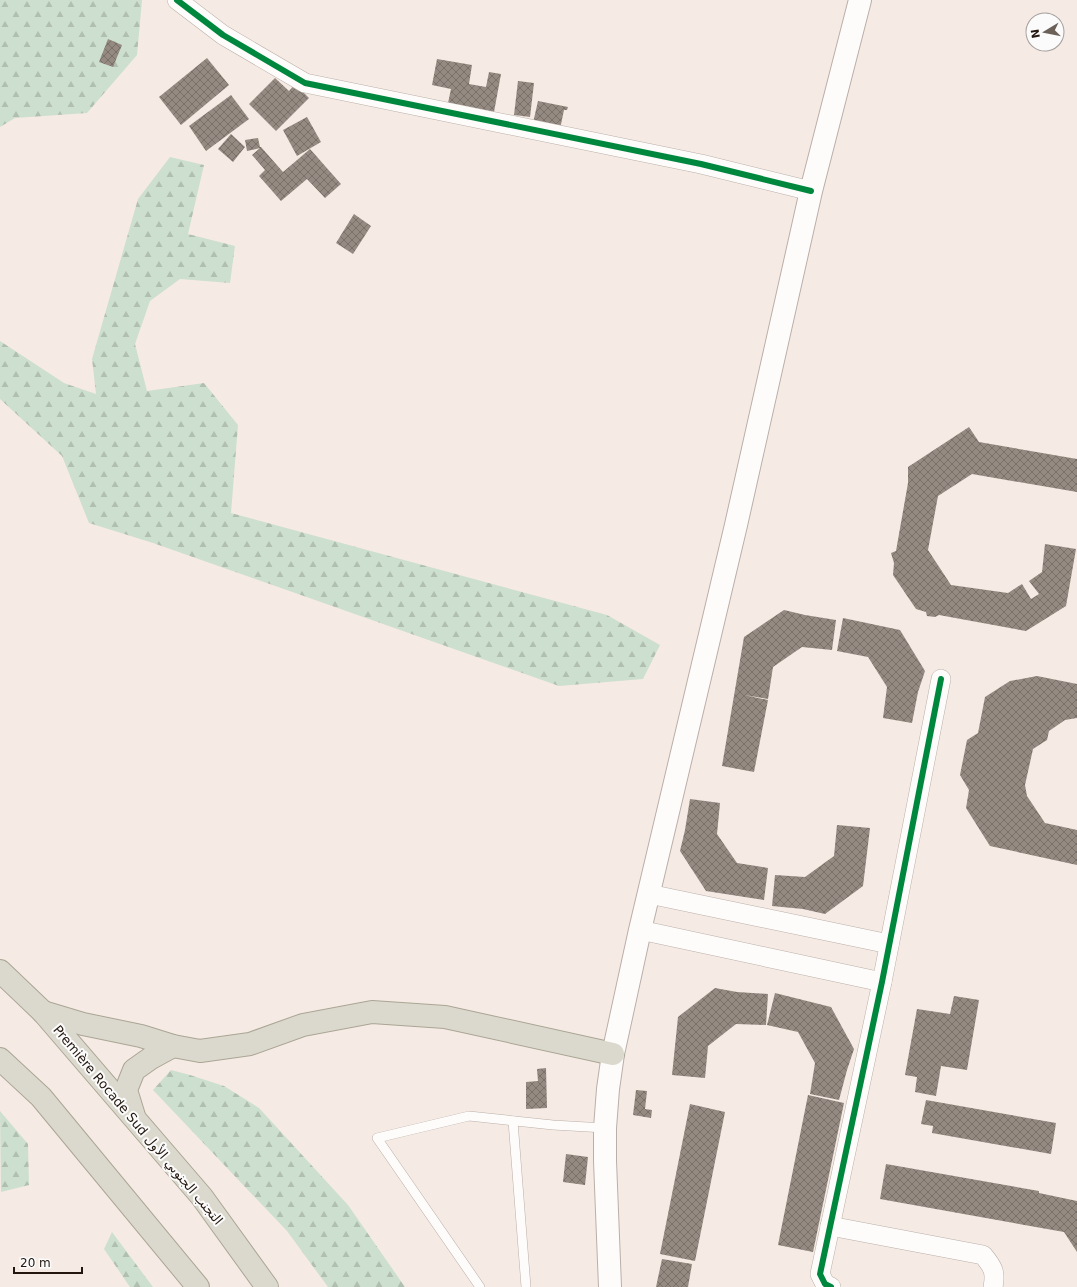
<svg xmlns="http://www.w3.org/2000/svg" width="1077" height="1287" viewBox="0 0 1077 1287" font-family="'DejaVu Sans','Noto Sans Arabic',sans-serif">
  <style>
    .forest { fill: url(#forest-firs) }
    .building { fill: url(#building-cross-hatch) }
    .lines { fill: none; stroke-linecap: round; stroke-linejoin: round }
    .lane-casing { stroke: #baafa8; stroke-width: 10 }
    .street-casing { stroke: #baafa8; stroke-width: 20 }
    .secondary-casing { stroke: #baafa8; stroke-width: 24 }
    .highway-casing { stroke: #aaa595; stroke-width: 24 }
    .lane { stroke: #fefcfb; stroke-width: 9 }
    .street { stroke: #fefcfb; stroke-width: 19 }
    .secondary { stroke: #fefcfb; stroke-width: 22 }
    .highway { stroke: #dbd9cd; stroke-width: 22 }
    .cycleway-casing { stroke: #fbfbfb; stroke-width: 8 }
    .cycleway { stroke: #00873e; stroke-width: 6 }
    .labels { text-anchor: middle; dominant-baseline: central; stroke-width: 4; stroke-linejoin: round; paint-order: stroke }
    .street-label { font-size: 13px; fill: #22160e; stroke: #fbfbfb }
  </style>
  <defs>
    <pattern id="forest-firs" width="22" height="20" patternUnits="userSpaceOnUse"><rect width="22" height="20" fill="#cddfce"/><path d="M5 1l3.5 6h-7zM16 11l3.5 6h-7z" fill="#b0bfb0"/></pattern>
    <pattern id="building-cross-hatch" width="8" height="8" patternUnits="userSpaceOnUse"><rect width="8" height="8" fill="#958a82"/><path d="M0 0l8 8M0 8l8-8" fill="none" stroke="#797069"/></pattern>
  </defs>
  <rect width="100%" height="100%" fill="#f6ebe4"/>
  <g class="forest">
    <polygon points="0,0 142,0 137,55 87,113 15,118 0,127"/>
    <polygon points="170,157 204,165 188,234 235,246 230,283 180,279 150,301 135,344 147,391 204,383 238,425 231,513 607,615 660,645 643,679 559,686 153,543 89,523 62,456 0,399 0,341 64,383 96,394 92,359 138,199"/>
    <polygon points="171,1070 190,1075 224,1086 259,1108 348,1205 405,1287 328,1287 287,1231 153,1090"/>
    <polygon points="0,1111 28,1144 29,1185 1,1192"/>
    <polygon points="112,1232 153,1287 130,1287 104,1249"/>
  </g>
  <g class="building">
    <polygon points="108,39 122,45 113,67 99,62"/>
    <polygon points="207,58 229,85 181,125 159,97"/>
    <polygon points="437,59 472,65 469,84 486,87 489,72 501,74 494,112 448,103 451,89 432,85"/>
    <polygon points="275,78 289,91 295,84 309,98 276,131 249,104"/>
    <polygon points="518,81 534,83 530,117 514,115"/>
    <polygon points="231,95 249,119 206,151 189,126"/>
    <polygon points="538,101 568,107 567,110 564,110 560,129 533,123"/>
    <polygon points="307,117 321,142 297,156 283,130"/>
    <polygon points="231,134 245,147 233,162 218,149"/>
    <polygon points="258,138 260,147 261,147 283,172 310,149 341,184 325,198 307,179 281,201 259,176 265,170 252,155 260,148 247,151 245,140"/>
    <polygon points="354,214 371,226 353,254 336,243"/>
    <polygon points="969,427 979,442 1077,459 1077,492 972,474 938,496 928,550 951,585 1008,593 1022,584 1031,599 1039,594 1029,581 1042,572 1045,544 1076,549 1066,606 1026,631 939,615 935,617 927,616 926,612 916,609 893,575 894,563 891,553 896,551 908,483 908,467"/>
    <polygon points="784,610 805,615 836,620 832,650 802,647 773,667 768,699 744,695 768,700 754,772 722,766 744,637"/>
    <polygon points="843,618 900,630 925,671 918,692 912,723 883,718 887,687 868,657 837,651"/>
    <polygon points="1037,676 1077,684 1077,718 1065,720 1049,731 1047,740 1033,749 1025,785 1027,796 1045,823 1077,830 1077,865 990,846 966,808 969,790 960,775 967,740 978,733 985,697 1010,681"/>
    <polygon points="690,799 720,803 717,834 737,863 768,868 764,900 706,891 680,851 685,830"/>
    <polygon points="837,825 870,828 863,886 825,914 803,909 772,906 775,875 805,877 834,856"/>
    <polygon points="715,988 737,992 768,994 766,1025 736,1024 708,1046 705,1078 672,1075 678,1017"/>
    <polygon points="775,993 831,1007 854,1049 847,1070 839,1100 810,1094 815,1063 798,1032 767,1025"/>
    <polygon points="954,996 979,1000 967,1070 941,1066 936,1096 915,1092 917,1077 905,1075 917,1009 950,1014"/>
    <polygon points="546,1068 547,1108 526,1109 526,1082 538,1081 537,1069"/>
    <polygon points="636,1090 647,1091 645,1109 652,1110 651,1118 633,1115"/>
    <polygon points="808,1095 844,1103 813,1252 778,1245"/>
    <polygon points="926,1100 1056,1123 1051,1154 932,1133 933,1126 921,1124"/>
    <polygon points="690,1104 725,1112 695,1261 660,1254"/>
    <polygon points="566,1154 588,1157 585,1185 563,1182"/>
    <polygon points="886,1164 1039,1191 1039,1193 1077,1201 1077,1252 1064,1232 880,1199"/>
    <polygon points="662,1259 692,1264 688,1287 656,1287"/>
  </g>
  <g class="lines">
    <defs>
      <g id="lane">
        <polyline points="513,1121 526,1287"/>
        <polyline points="480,1287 377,1138 469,1116 553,1125 605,1128"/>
      </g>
      <g id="street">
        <polyline points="177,0 223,35 305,83 701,164 811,191"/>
        <polyline points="649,894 889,944"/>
        <polyline points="640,930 882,982"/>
        <path d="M 830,1226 L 983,1255 C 993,1267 996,1272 993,1287"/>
        <polyline points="831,1287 825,1284 820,1274 882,982 941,679"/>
      </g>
      <polyline id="secondary" points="610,1287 605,1161 605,1128 608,1089 613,1054 640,930 736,525 811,191 860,0"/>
      <g id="highway">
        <polyline points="0,971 43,1012 202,1197 267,1287"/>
        <polyline points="43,1012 83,1024 141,1036 173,1046 200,1051 250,1044 303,1025 372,1012 445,1017 613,1054"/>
        <polyline points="0,1059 41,1097 198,1287"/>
        <polyline points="134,1116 126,1090 134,1070 151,1058 173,1046"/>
      </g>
    </defs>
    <use href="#lane" class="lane-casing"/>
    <use href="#street" class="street-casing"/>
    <use href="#secondary" class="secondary-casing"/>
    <use href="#highway" class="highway-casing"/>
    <use href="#lane" class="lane"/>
    <use href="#street" class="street"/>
    <use href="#secondary" class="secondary"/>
    <use href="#highway" class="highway"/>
    <defs>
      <g id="cycleway">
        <polyline points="177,0 223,35 305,83 701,164 811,191"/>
        <polyline points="831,1287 825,1284 820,1274 882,982 941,679"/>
      </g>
    </defs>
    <use href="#cycleway" class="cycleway-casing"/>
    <use href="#cycleway" class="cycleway"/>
  </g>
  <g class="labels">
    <g class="street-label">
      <text transform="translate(138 1125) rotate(50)">Première Rocade Sud التجنب الجنوبي الأول</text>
    </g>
  </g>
  <g transform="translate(1045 32) rotate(260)"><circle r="19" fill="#fbfbfb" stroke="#a49f9c"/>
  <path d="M0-3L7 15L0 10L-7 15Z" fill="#6c6159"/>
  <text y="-6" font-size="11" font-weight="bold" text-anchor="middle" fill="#22160e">N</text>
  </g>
  <path d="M14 1267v6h68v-6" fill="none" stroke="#22160e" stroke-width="2"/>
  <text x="20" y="1267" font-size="12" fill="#22160e" stroke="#fbfbfb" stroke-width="3" paint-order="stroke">20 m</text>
</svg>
